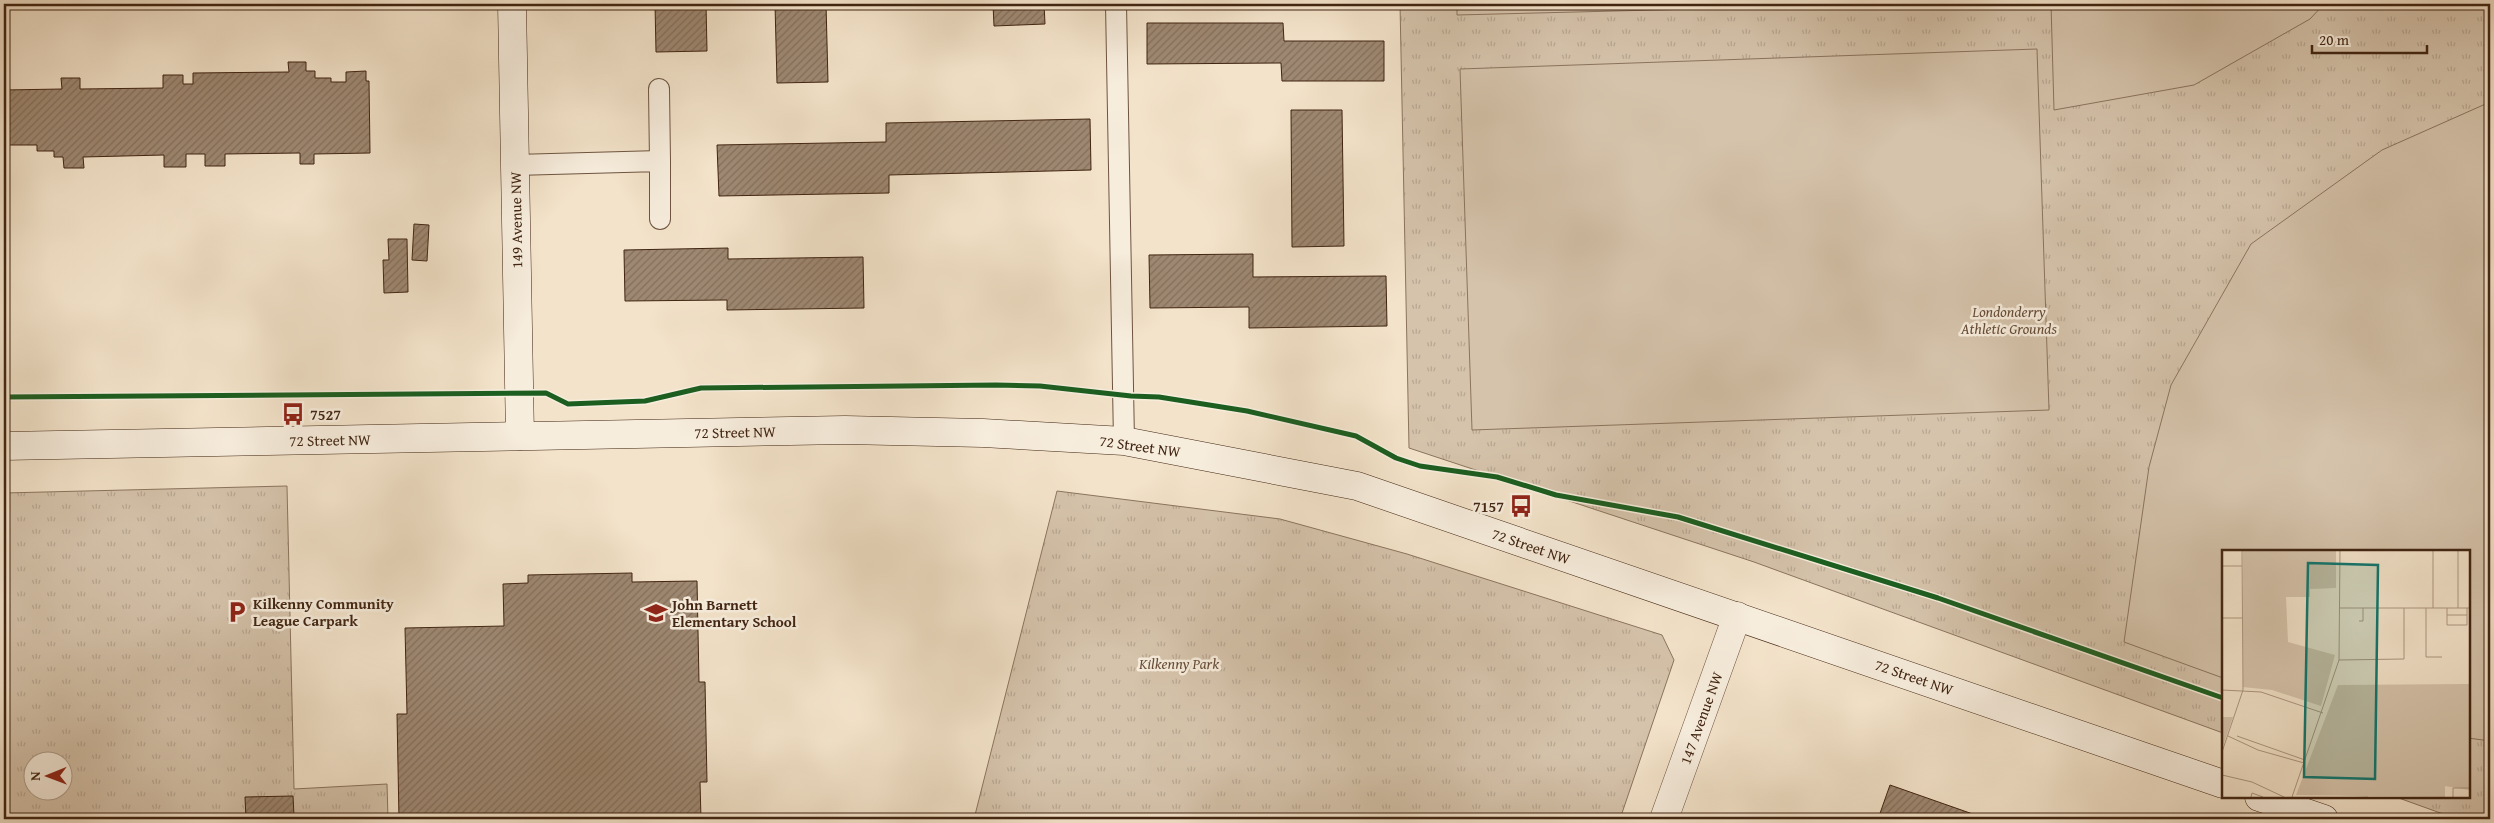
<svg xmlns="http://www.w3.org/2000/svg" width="2494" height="823" viewBox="0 0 2494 823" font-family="'Gentium Book Plus',serif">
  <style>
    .park { fill: url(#park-tufts); stroke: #8b745e; fill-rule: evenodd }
    .garden { fill: #d5c3ab; stroke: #8b745e }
    .building { fill: url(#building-hatch); stroke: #412512 }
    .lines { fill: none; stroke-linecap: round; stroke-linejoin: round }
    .lane-casing { stroke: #6e5440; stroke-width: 22 }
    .street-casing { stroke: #6e5440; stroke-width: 29 }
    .secondary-casing { stroke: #412512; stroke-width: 29 }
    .lane { stroke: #f7eddd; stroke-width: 20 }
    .street { stroke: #f7eddd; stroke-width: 28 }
    .secondary { stroke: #f7eddd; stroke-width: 28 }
    .cycleway-casing { stroke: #f7eddd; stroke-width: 8 }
    .cycleway { stroke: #1b5e20; stroke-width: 5 }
    .labels { text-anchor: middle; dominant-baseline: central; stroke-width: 5; stroke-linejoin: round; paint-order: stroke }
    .street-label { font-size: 15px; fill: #412512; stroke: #f7eddd }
    .park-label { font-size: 15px; font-style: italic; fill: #664c38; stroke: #f7eddd }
    .poi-label { font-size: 15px; font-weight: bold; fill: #412512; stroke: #f7eddd; text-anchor: start }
    .inset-road { fill: none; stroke: #ac9780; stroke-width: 1 }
    .view { fill: #0f766e; fill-opacity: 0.15; stroke: #0f766e; stroke-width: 2.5 }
    .inset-edge { fill: none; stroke: #412512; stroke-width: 2.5 }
  </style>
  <defs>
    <pattern id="park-tufts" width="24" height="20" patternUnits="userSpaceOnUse" patternTransform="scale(1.25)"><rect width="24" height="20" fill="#d5c3ab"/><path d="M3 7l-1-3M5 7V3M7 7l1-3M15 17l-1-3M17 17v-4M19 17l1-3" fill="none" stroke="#b8a792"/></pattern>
    <pattern id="building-hatch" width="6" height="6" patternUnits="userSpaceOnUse" patternTransform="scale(1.25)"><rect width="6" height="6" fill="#9e8872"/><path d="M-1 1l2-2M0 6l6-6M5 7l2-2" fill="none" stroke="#826f5c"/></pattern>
  </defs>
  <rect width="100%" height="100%" fill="#f3e3ca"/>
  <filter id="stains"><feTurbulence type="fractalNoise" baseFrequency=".004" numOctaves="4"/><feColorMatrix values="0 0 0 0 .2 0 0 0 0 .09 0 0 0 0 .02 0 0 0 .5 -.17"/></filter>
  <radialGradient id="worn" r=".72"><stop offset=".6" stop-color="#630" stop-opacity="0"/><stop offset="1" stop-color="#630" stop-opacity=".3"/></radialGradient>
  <g class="park">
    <polygon points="1400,4 2490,4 2490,819 2457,819 2396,797 2468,797 2468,552 2223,552 2223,733 1754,562 1409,448"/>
    <path d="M 287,486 L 294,789 L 387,784 L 388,819 L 4,819 L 4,493 ZM 32,760 L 62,760 L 62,790 L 32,790 Z"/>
    <polygon points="1057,491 1280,519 1407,554 1662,635 1674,660 1620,819 974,819"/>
  </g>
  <g class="garden">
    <polygon points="1457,4 1892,4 1457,15"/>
    <polygon points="2051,4 2324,4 2310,19 2194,85 2054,110"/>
    <polygon points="2037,49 2049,410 1472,430 1460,69"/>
    <polygon points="2490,102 2490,741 2468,738 2468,552 2223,552 2223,678 2124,642 2149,467 2171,385 2251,244 2382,150"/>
  </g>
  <g class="building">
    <polygon points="655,4 706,4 707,51 656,52"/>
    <polygon points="775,4 826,4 828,82 777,83"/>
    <polygon points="993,4 1044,4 1045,24 994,26"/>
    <polygon points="1147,23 1283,23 1284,41 1384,41 1384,81 1282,81 1281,63 1147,64"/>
    <polygon points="288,62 306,62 306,71 315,71 315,78 331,78 331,82 346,82 346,72 366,71 366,81 369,81 370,153 314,154 314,164 300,164 300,153 225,154 225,166 205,166 205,154 186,154 186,167 164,167 164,155 83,157 84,168 64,168 63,157 54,157 54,151 37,151 37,145 4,145 4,90 62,89 61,78 80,78 80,89 163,88 163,75 183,75 183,84 193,84 193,73 289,72"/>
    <polygon points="1291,110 1342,110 1344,246 1292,247"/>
    <polygon points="1090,119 1091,170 889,175 889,193 719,196 717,145 886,142 886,123"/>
    <polygon points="414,224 429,225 427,261 412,260"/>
    <polygon points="388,239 407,239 408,292 384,293 383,260 389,260"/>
    <polygon points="728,248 728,259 863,257 864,308 727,310 727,300 625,301 624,250"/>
    <polygon points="1253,254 1253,277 1386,276 1387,326 1249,328 1249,307 1150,308 1149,255"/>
    <polygon points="632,573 632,582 697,581 699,682 705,682 707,782 700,782 701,819 399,819 397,714 407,714 405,628 504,626 503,584 528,583 528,575"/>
    <polygon points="1890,785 1987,819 1878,819"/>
    <polygon points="293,796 294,816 307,816 307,819 246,819 245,797"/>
  </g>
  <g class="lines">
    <defs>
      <g id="lane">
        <polyline points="1116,4 1124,441"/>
        <polyline points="659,89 660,161"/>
        <polyline points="515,165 660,161 660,219"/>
      </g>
      <polyline id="street" points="1664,819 1737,616"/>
      <g id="secondary">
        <polyline points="512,4 520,436"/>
        <polyline points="4,446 845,430 983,433 1124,441 1357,486 2223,784"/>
        <polyline points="2259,797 2324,819"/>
      </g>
    </defs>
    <use href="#lane" class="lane-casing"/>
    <use href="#street" class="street-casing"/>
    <use href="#secondary" class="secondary-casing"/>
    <use href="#lane" class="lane"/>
    <use href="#street" class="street"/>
    <use href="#secondary" class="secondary"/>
    <defs>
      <polyline id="cycleway" points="4,397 546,393 568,404 645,401 701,388 996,385 1040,386 1131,396 1159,397 1247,411 1356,436 1396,458 1420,466 1497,477 1556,495 1678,517 1938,598 2223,698"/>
    </defs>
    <use href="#cycleway" class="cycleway-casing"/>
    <use href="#cycleway" class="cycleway"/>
  </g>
  <defs>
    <symbol id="bus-bare" viewBox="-9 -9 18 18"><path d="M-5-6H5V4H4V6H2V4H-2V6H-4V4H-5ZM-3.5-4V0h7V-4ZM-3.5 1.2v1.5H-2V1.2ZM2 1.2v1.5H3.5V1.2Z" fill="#8f2418" stroke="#f7eddd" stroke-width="2.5" paint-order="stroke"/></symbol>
    <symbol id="parking-bare" viewBox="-9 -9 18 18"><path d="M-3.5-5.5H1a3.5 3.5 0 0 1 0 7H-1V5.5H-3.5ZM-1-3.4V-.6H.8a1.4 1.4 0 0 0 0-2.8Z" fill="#8f2418" stroke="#f7eddd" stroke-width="2.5" paint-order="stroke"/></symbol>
    <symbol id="school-bare" viewBox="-9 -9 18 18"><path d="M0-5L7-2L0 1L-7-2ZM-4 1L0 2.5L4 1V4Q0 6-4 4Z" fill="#8f2418" stroke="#f7eddd" stroke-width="2.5" paint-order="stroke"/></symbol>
  </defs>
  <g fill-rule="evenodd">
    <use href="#bus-bare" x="277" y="398" width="32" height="32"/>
    <use href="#bus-bare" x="1505" y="490" width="32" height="32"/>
    <use href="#parking-bare" x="221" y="596" width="32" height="32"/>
    <use href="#school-bare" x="640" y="597" width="32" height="32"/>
  </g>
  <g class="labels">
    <g class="street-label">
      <text transform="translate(516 220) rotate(-91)">149 Avenue NW</text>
      <text transform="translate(735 432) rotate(-1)">72 Street NW</text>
      <text transform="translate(330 440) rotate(-1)">72 Street NW</text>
      <text transform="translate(1140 446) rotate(8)">72 Street NW</text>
      <text transform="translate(1531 546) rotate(19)">72 Street NW</text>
      <text transform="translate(1914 677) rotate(19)">72 Street NW</text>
      <text transform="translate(1701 718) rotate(-70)">147 Avenue NW</text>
    </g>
    <g class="park-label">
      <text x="2009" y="311">Londonderry<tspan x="2009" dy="17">Athletic Grounds</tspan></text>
      <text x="1179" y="663">Kilkenny Park</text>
    </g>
    <g class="poi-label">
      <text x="310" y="414">7527</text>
      <text x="1504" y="506" text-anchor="end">7157</text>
      <text x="253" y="603">Kilkenny Community<tspan x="253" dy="17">League Carpark</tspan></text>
      <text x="672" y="604">John Barnett<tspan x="672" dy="17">Elementary School</tspan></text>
    </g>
  </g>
  <g transform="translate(2222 550)">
    <rect width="248" height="248" fill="#f3e3ca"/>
    <path d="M 21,0 L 114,0 L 114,38 L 88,39 L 88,47 L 64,47 L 66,92 L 113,105 L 99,156 L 50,140 L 21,137 ZM 247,134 L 247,240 L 223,236 L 223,247 L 74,245 L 116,135 ZM 0,167 L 11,167 L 0,199 Z" fill="#d5c3ab"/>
    <path d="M 182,139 L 183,189 L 153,189 L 153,140 ZM 188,139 L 217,139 L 218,189 L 188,189 ZM 117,140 L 148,140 L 149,189 L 118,190 ZM 247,144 L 247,149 L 231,157 L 227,169 L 234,184 L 247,188 L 247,193 L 222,193 L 222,188 L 231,188 L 222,171 L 225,155 L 239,145 ZM 240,154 L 247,154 L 247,183 L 240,184 ZM 173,190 L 175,192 L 174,223 L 157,218 L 151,213 L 144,191 ZM 98,196 L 120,200 L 132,207 L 145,231 L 146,247 L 90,243 L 87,240 L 90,216 ZM 222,196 L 239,196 L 239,232 L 222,232 ZM 202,212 L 211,212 L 211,238 L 183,239 L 189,215 Z" fill="#d5c3ab"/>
    <path class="inset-road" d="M 211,0 L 211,58M 236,0 L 236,58M 0,16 L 20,16M 118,58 L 248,58M 204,58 L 204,107 L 220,107M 225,58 L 225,75 L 245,75 L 245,58M 225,65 L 245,65M 0,68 L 20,68M 137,71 L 141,71 L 141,58M 117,110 L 182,109 L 182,58M 0,140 L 39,142 L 101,163M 6,186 L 36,200 L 82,213M 15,186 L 83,210M 0,202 L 21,140 L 20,0M 0,225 L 30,232 L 62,247M 29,247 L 30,243 L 41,247M 70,247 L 117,110 L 118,0M 231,247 L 231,238 L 248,238"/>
    <path class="view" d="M 86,13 L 156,15 L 153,229 L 82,227 Z"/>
    <rect width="248" height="248" class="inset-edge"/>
  </g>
  <rect width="2494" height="823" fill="none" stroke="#f3e3ca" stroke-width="20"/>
  <rect x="5" y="5" width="2484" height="813" fill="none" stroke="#412512" stroke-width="2.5"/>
  <rect x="10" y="10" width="2474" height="803" fill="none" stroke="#412512"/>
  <g transform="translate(48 776) rotate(269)"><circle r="24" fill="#f7eddd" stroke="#ae9d8c"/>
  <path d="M0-4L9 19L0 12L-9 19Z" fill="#8f2418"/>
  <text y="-8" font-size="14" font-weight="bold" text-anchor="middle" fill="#412512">N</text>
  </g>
  <path d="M2312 45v8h115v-8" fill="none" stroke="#412512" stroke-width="2.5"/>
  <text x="2319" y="45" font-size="15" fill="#412512" stroke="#f7eddd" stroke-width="4" paint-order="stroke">20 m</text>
  <rect width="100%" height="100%" filter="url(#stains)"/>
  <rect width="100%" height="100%" fill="url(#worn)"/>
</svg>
